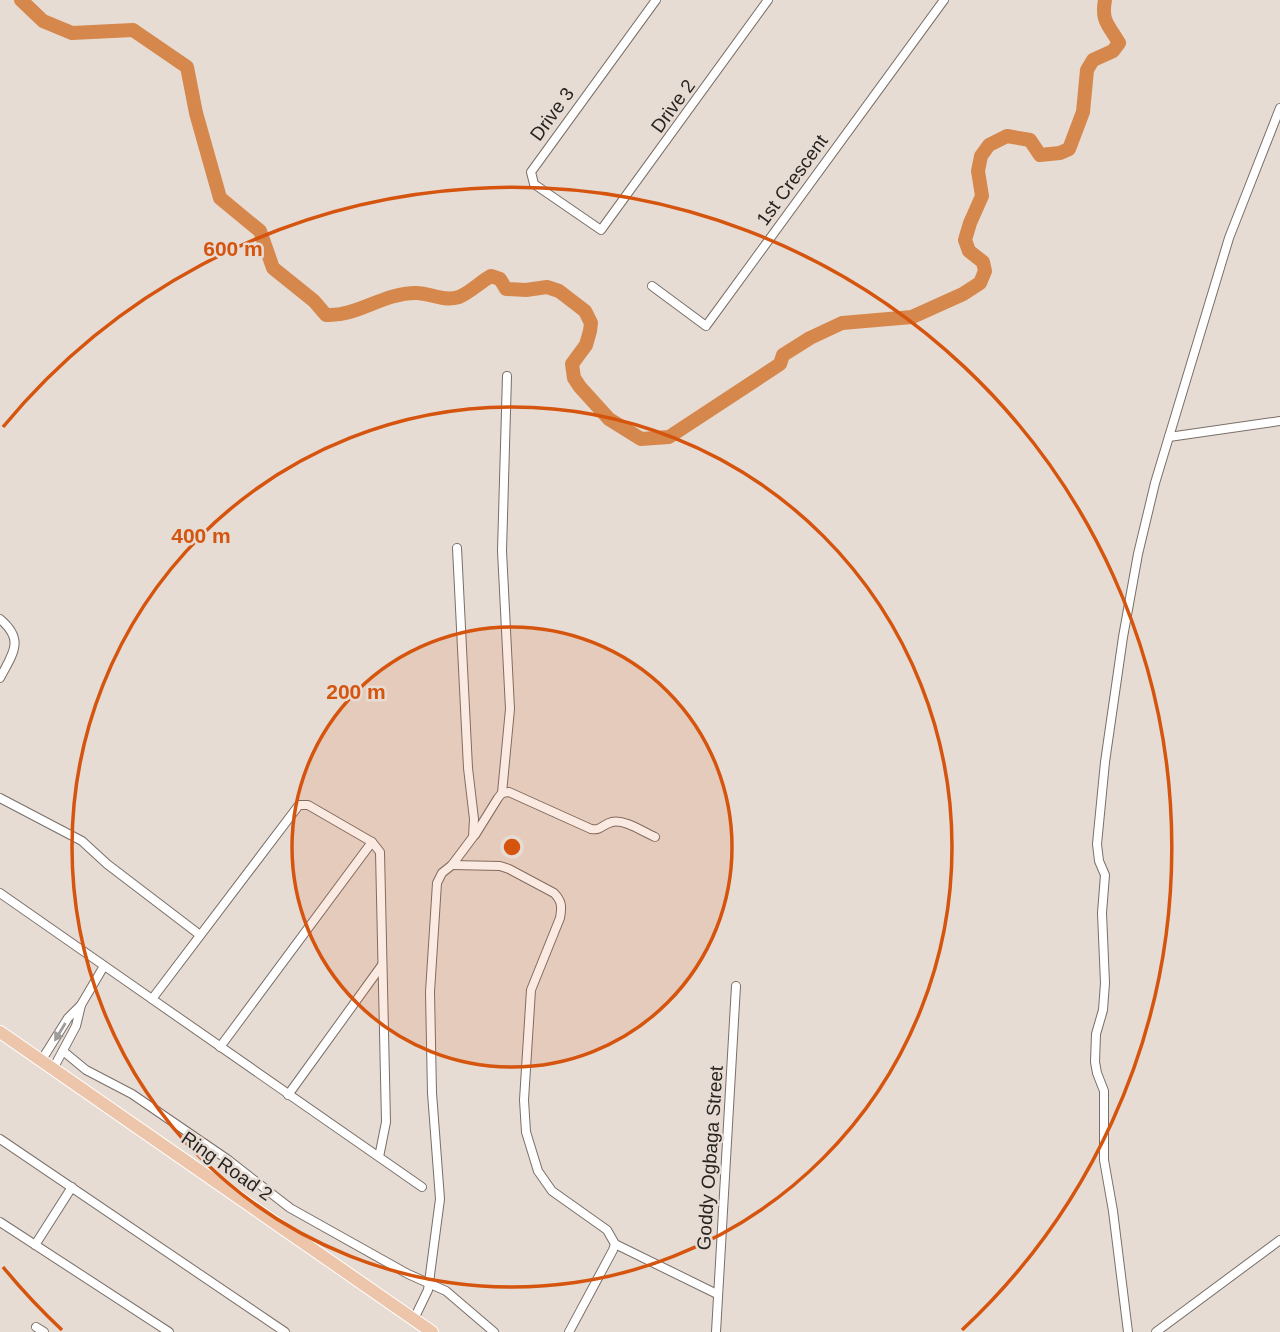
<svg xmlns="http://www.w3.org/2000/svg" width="1280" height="1332" viewBox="0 0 1280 1332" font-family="Arial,sans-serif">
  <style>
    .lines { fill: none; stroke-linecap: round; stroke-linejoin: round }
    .river { stroke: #d6874c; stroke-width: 14 }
    .minor-casing { stroke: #796f68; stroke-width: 10 }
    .primary-casing { stroke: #fff; stroke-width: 14 }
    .minor { stroke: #fff; stroke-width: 8 }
    .primary { stroke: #ecc5aa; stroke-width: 12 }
    .oneway { fill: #9e9c9b }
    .ring { fill: none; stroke: #d5540e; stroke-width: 3.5 }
    .labels { text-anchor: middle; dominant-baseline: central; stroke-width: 5; stroke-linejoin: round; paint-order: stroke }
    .street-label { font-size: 19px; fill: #282421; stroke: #e7dcd4 }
    .centre { fill: #d5540e; stroke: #e7dcd4; stroke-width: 3.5 }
    .ring-label { font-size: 21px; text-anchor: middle; font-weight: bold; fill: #d5540e; stroke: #e7dcd4; stroke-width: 5; stroke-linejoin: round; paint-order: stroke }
  </style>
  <rect width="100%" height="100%" fill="#e7dcd4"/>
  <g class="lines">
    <path class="river" d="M 21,0 L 43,21 L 72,33 L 133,30 L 187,67 L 196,113 L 220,198 L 260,231 L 273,268 L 314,301 L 326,315 C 357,317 382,293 416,293 C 431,293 443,302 459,297 C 471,292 480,282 491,276 L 500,279 L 506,289 L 526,290 L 547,287 L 559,291 L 585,311 L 591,323 L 590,331 L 586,345 L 572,364 L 574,378 L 580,387 L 609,419 L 641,439 L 669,437 L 780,364 L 783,355 L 810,338 L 842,323 L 912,317 L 963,294 L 980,283 L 985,271 L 983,262 L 969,251 L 965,240 L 970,223 L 982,196 L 978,171 L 981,156 L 989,145 L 1007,136 L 1030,140 L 1040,155 L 1060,153 L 1069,149 L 1083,112 L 1087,70 L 1093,60 L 1113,51 L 1119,43 C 1109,25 1101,22 1105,0"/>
    <defs>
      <g id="minor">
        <polyline points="656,0 531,172 534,184 601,230 768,0"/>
        <polyline points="652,286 706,326 944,0"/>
        <polyline points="1169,437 1280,421"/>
        <path d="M 0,619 C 25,640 13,653 0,678"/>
        <polyline points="502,793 510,709 502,551 507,376"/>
        <polyline points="0,798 82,841 107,864 200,935"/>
        <path d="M 475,835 L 498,798 L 502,793 L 509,792 L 591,829 C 601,831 603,824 612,822 C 625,819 643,832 655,837"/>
        <path d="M 452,865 L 500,866 L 509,869 L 554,893 C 562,901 562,907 560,918 L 531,990 L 524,1100 L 526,1132 L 538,1171 L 552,1191 L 607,1230 L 615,1244 L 613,1250 L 569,1332"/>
        <polyline points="0,893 152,999"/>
        <polyline points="220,1047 372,842"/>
        <polyline points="63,1051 86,1070 132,1094 227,1159 290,1208 408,1274 446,1291 494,1332"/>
        <polyline points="41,1061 68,1018 81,1005"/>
        <polyline points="53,1069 76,1026 81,1005 104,966"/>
        <polyline points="288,1095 382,965"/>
        <polyline points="0,1139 285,1332"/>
        <polyline points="379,1157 386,1122 380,852 372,842 308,805 299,805 152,999 422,1187"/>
        <polyline points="0,1222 169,1332"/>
        <polyline points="615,1244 717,1294"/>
        <polyline points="35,1245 72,1187"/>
        <polyline points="414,1319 428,1290 440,1199 432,1093 430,992 437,883 442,873 452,865 473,837 474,819 468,768 457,548"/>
        <polyline points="36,1327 44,1332"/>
        <polyline points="716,1332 736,986"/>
        <polyline points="1128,1332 1113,1211 1104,1160 1104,1091 1097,1073 1095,1062 1096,1034 1103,1010 1105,983 1102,913 1105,875 1099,861 1097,844 1105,762 1123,637 1138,554 1155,483 1229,238 1280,108"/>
        <polyline points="1156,1332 1280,1240"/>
      </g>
      <polyline id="primary" points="0,1032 432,1332"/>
    </defs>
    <use href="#minor" class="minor-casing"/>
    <use href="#primary" class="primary-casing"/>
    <use href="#minor" class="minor"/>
    <use href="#primary" class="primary"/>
  </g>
  <defs><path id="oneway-solid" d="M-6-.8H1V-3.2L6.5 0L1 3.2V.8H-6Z" transform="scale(1.75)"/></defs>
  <use class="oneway" href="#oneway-solid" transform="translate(60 1032) rotate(121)"/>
  <circle cx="512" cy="847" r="220" fill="#d5540e" fill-opacity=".12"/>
  <g class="ring">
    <circle cx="512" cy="847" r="220"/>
    <circle cx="512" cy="847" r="440"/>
    <path d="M62 1330A660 660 0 0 1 3 1267M3 427A660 660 0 1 1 962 1330"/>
  </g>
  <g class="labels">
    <g class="street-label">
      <text transform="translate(673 106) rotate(-54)">Drive 2</text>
      <text transform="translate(552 114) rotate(-54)">Drive 3</text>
      <text transform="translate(792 180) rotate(-54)">1st Crescent</text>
      <text transform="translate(710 1158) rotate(-86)">Goddy Ogbaga Street</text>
      <text transform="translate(227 1166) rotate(35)">Ring Road 2</text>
    </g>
  </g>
  <circle cx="512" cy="847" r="10" class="centre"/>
  <g class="ring-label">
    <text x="233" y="256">600 m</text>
    <text x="201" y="543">400 m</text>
    <text x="356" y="699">200 m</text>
  </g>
</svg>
